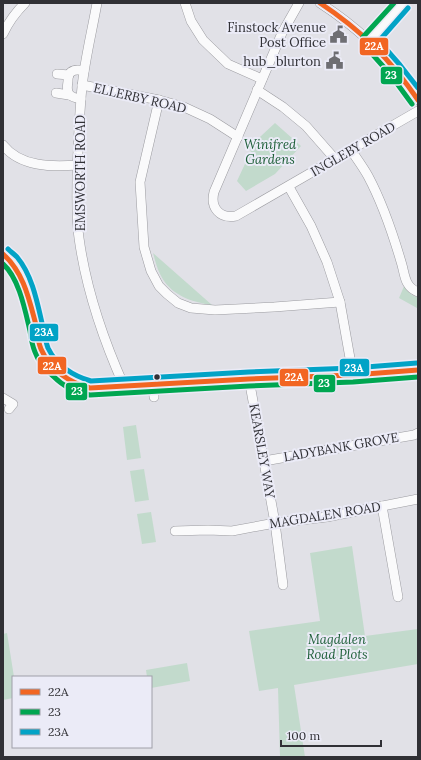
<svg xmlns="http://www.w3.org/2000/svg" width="421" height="760" viewBox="0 0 421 760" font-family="Lora,serif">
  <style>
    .green { fill: #c2dacc }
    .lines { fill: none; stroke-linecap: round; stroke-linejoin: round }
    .minor-casing { stroke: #9b9ba0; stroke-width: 10 }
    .minor { stroke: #fafafb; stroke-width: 9 }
    .bus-1-casing { stroke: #ebebf7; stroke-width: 8 }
    .bus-2-casing { stroke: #ebebf7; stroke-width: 8 }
    .bus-3-casing { stroke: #ebebf7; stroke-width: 8 }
    .bus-1 { stroke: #f26522; stroke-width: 5 }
    .bus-2 { stroke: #00a651; stroke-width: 5 }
    .bus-3 { stroke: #02a3c6; stroke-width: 5 }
    .bus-dot { fill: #303035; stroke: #ebebf7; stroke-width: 1.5 }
    .labels { text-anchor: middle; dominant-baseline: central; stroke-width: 4; stroke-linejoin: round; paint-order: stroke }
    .poi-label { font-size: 13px; fill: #303035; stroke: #ebebf7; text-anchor: end }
    .street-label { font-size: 13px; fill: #303035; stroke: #ebebf7 }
    .park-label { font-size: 13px; font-style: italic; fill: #1c5e37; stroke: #ebebf7 }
    .line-badge { stroke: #ebebf7; stroke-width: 1.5 }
    .badge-label { font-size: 11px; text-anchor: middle; font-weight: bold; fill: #fff }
  </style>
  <rect width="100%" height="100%" fill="#e1e1e7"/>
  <g class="green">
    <polygon points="275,123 301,146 275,174 246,191 237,181 251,151 248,148"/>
    <path d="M 153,253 L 212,305 C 191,302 170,295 160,274 C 157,268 155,260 153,253 Z"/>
    <path d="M 405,284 C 408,291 410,296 418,297 L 417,308 L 399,298 Z"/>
    <polygon points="136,425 141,458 127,460 123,427"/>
    <polygon points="144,469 149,500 135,502 130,471"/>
    <polygon points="151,512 156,542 142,544 137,514"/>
    <polygon points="352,546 365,636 418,629 418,664 294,685 305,757 280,757 278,688 259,691 249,631 320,621 310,553"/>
    <polygon points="7,633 14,677 13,677 13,698 3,700 3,634"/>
    <polygon points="187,663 190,681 151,688 151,677 147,677 146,670"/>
  </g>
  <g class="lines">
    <defs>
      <g id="minor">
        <path d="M 97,3 C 92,31 85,59 82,87 C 79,117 78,147 77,177 C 77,197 76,218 79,238 C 86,289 103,339 124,386"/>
        <polyline points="185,3 191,21 203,40 228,64 262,79"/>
        <path d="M 299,3 L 282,33 L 214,192 C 210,208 220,219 236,216 L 418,111"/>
        <path d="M 320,3 C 337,14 354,27 369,41 C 388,58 404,79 418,100"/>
        <path d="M 3,34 C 8,23 16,12 25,3"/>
        <polyline points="369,41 403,3"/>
        <polyline points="57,74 69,75"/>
        <polyline points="82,85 159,100 184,107 210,119 238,137"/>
        <polyline points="257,90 283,107 306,126 335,159"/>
        <polyline points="56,93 69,95"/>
        <path d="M 81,99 C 68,97 66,93 68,81 C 68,78 68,74 71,72 C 75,69 80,70 84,71"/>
        <polyline points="159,100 140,182 144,247 151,271 159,286 167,294 178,303 191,308 215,310 274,307 340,302"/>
        <path d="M 3,145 C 20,167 52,167 78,165"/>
        <path d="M 351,150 C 357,159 363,167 368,176 C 383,204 393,234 402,265 C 405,276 405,287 418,292"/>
        <polyline points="289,187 311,226 327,262 340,302 353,375"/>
        <path d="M 3,254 C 27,270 34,322 41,349 C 51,368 67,384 90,388 L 249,379 L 353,375 L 418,370"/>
        <polyline points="249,379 275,523 283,585"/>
        <polyline points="153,384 154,397"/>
        <polyline points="3,398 13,404 9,409"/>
        <polyline points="264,461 414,435 418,433"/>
        <polyline points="382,506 398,597"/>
        <polyline points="175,531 208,530 232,531 275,523 327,517 418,499"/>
      </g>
    </defs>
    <use href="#minor" class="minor-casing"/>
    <use href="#minor" class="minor"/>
    <defs>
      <g id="bus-1">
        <path d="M 320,3 C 361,30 390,59 418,100"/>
        <path d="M 3,254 C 24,273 29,299 36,325 C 37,333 38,342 41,349 C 50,370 70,383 90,388 L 249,379 L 353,375 L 418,370"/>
      </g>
      <g id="bus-2">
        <polyline points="394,3 363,37 362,42 364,45 390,74 412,104"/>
        <path d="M 3,264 C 19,278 25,310 30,331 C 31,338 32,345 35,352 C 38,361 46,370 53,376 C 63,386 76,393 90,395 L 249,386 L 353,382 L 418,377"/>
      </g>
      <g id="bus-3">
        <polyline points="408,8 379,41 400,65 418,88"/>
        <path d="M 8,249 C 11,252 14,254 17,257 C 32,275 37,301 42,323 C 44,331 45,340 48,348 C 56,365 73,376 91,381 L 249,372 L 353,368 L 417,363"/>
      </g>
    </defs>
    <use href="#bus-1" class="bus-1-casing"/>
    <use href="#bus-2" class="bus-2-casing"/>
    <use href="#bus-3" class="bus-3-casing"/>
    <use href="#bus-1" class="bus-1"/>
    <use href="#bus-2" class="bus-2"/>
    <use href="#bus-3" class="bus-3"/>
  </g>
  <defs>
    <symbol id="civic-bare" viewBox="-9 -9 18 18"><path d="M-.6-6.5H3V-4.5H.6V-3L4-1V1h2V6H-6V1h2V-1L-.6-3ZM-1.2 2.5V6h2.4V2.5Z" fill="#6e6e73" stroke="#ebebf7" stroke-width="2.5" paint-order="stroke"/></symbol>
  </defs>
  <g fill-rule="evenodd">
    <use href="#civic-bare" x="326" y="22" width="25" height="25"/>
    <use href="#civic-bare" x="322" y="48" width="25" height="25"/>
  </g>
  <circle class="bus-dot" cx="157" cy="377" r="3.5"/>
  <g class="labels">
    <g class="poi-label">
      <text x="326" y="27">Finstock Avenue<tspan x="326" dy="15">Post Office</tspan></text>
      <text x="321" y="61">hub_blurton</text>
    </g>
    <g class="street-label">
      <text transform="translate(140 98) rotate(13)">ELLERBY ROAD</text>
      <text transform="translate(353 149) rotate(-30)">INGLEBY ROAD</text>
      <text transform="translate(80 173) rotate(-90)">EMSWORTH ROAD</text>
      <text transform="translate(341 447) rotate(-10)">LADYBANK GROVE</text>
      <text transform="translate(262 451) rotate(80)">KEARSLEY WAY</text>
      <text transform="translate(325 515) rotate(-9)">MAGDALEN ROAD</text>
    </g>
    <g class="park-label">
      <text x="270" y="144">Winifred<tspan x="270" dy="15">Gardens</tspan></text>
      <text x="337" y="639">Magdalen<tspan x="337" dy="15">Road Plots</tspan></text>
    </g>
  </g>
  <g class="line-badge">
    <rect x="359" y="37" width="30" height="19" rx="4" fill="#f26522"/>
    <rect x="380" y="66" width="23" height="19" rx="4" fill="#00a651"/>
    <rect x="29" y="323" width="30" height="19" rx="4" fill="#02a3c6"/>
    <rect x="37" y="356" width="30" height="19" rx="4" fill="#f26522"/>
    <rect x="339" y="358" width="31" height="19" rx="4" fill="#02a3c6"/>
    <rect x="279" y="368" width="30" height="19" rx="4" fill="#f26522"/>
    <rect x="313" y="374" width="23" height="19" rx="4" fill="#00a651"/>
    <rect x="65" y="382" width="23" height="19" rx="4" fill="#00a651"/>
  </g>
  <g class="badge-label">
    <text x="374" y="50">22A</text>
    <text x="391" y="79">23</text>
    <text x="44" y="336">23A</text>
    <text x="52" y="370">22A</text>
    <text x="354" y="372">23A</text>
    <text x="294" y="381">22A</text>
    <text x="324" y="387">23</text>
    <text x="77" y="395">23</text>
  </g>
  <rect width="421" height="760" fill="none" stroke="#303035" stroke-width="8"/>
  <rect x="12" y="676" width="140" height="72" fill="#ebebf7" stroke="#a0a0a9"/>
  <rect x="20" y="689" width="20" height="6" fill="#f26522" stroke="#a0a0a9"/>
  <text x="48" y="696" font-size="12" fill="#303035">22A</text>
  <rect x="20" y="709" width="20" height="6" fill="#00a651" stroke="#a0a0a9"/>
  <text x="48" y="716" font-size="12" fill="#303035">23</text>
  <rect x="20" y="729" width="20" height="6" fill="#02a3c6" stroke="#a0a0a9"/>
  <text x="48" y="736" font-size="12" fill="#303035">23A</text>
  <path d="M281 740v6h100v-6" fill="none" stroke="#303035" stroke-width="2"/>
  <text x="287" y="740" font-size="12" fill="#303035" stroke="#ebebf7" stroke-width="3" paint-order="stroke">100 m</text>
</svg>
